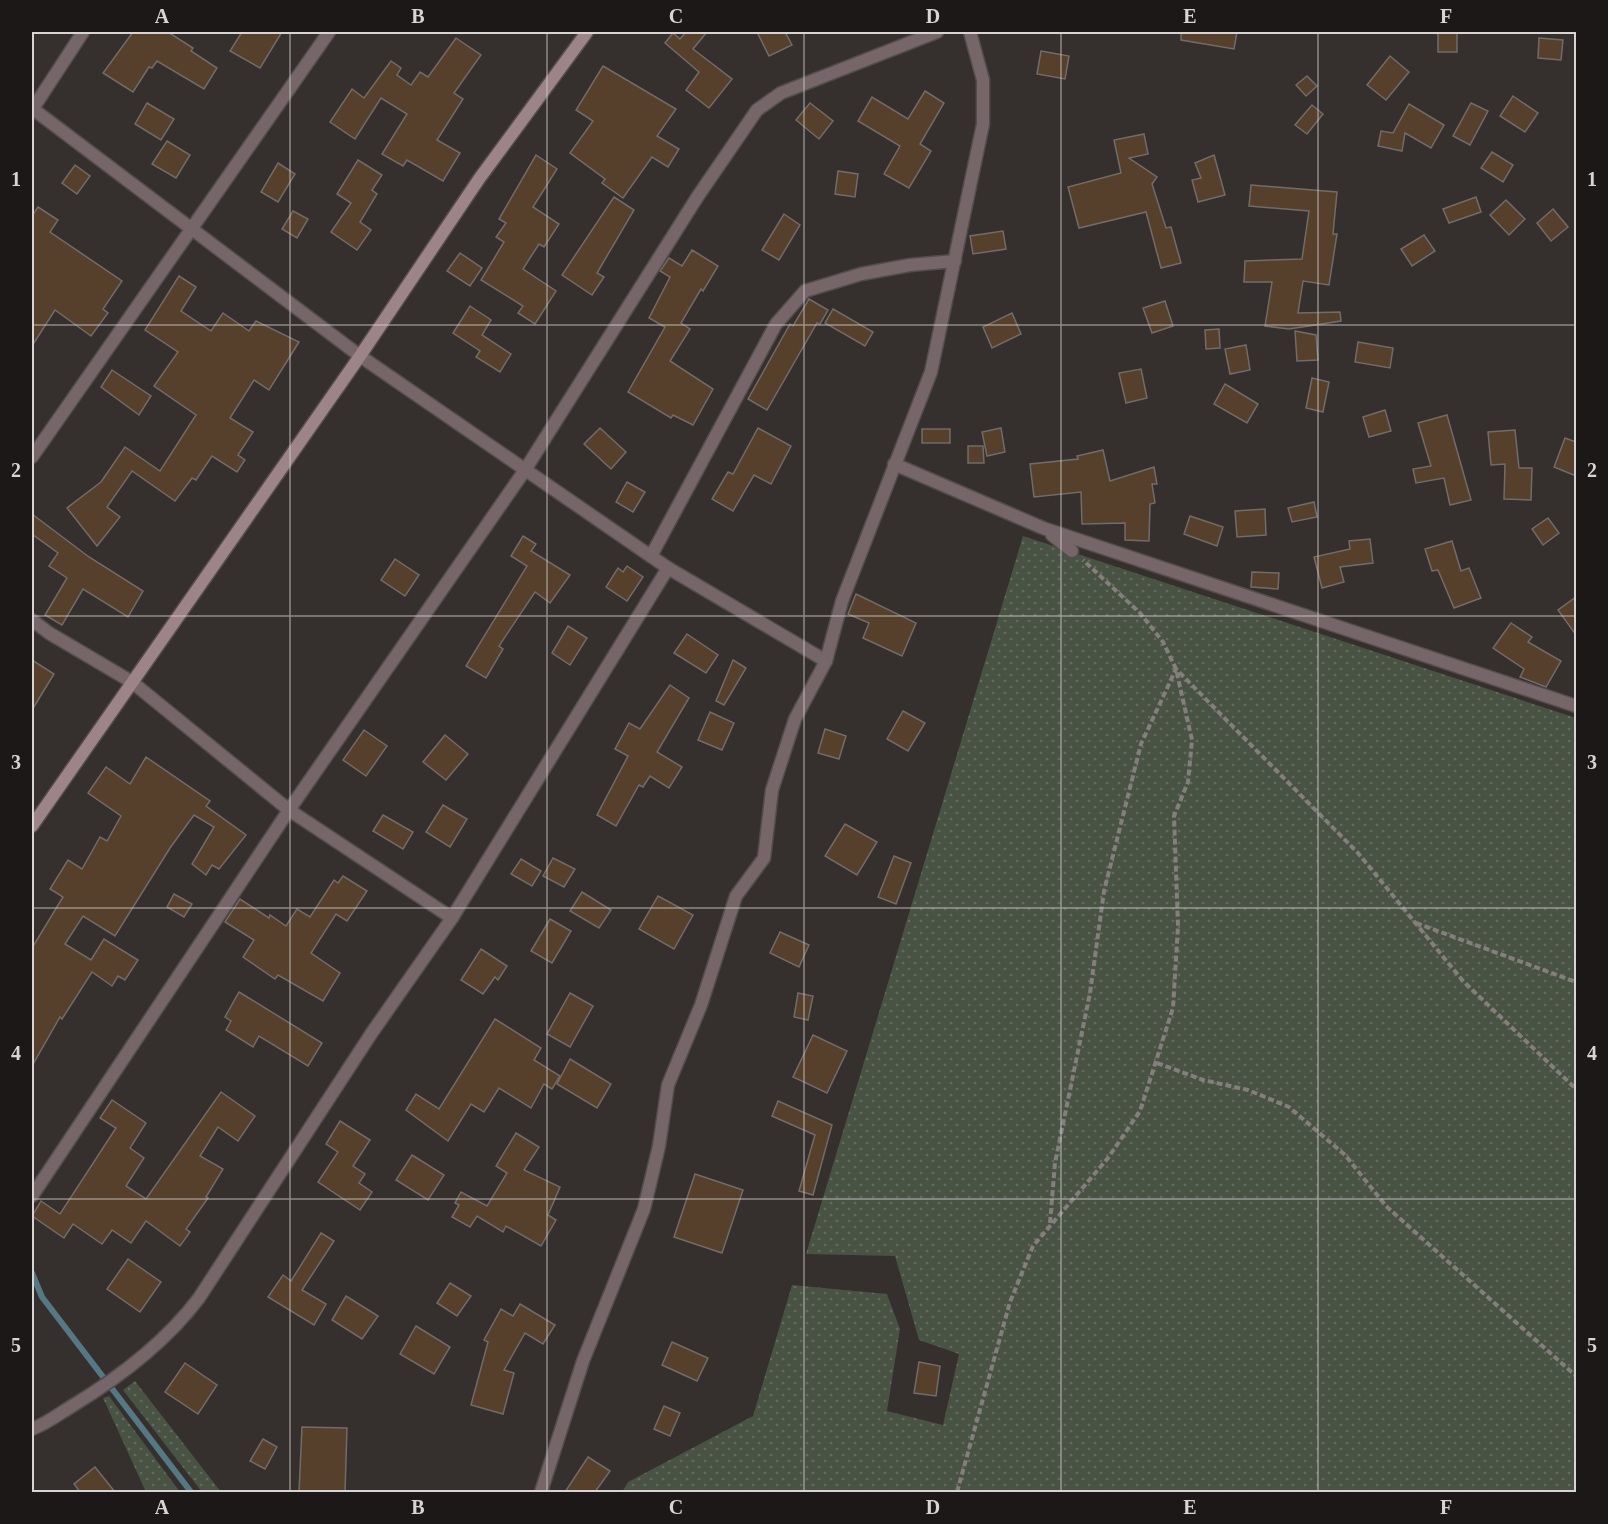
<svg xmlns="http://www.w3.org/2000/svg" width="1608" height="1524" viewBox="0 0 1608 1524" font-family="'Times New Roman',serif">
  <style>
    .grass { fill: url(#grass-dots) }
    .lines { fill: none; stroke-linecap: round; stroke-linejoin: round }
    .stream { stroke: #547884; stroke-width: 6 }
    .building { fill: #56402b; stroke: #716c68; stroke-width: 1.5 }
    .street-casing { stroke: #524d4b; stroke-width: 15 }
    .secondary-casing { stroke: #524d4b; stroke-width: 15 }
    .path { stroke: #847f7d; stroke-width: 4; stroke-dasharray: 6 3; stroke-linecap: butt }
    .street { stroke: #766669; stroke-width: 12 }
    .secondary { stroke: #9c8488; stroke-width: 12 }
    .grid { fill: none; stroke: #d8d4d3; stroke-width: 1.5; stroke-opacity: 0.55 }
    .neatline { fill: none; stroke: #d8d4d3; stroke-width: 2 }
    .grid-label { font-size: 20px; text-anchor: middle; font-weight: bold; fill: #d8d4d3 }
  </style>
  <defs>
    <pattern id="grass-dots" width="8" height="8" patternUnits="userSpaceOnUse" patternTransform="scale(1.5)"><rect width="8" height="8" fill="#485344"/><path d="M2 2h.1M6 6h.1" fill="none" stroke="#626b5e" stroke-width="1.8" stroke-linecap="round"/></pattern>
  </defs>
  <rect width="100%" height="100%" fill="#352f2d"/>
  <g class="grass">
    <polygon points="1023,536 1576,718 1576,1492 622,1492 628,1482 753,1416 792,1285 887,1294 900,1329 887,1411 943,1425 959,1354 919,1340 895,1256 806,1254"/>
    <polygon points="135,1381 221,1492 202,1492 123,1390"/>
    <polygon points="109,1396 180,1492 146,1492 103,1398"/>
  </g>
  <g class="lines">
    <polyline class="stream" points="32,1273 42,1297 191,1492"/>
  </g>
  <g class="building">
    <polygon points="133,32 168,32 193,48 191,51 217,68 204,89 157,61 152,68 149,67 133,92 103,73"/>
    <polygon points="242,32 282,32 260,68 230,51"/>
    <polygon points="686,32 707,32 693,49 732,79 709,108 686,90 699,72 665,43 673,33 680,39"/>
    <polygon points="757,32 785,32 792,45 769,56"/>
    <polygon points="1181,32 1237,32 1234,49 1181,40"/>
    <rect x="1438" y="32" width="19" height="20"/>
    <polygon points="456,38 481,55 454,93 463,99 437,140 460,153 443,181 407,160 403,166 382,154 407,114 381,98 355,139 330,122 352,89 364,98 391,61 401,68 397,75 411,85 420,72 428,77"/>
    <polygon points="1539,38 1563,40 1561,60 1538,58"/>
    <polygon points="1041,51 1069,56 1065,79 1037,74"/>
    <polygon points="1390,56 1409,72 1386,100 1367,85"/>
    <polygon points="603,66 676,109 657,136 679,149 668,167 652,157 623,198 602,183 605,179 570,153 593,121 576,110"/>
    <polygon points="1307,76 1317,86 1306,96 1296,85"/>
    <polygon points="925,91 944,103 920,144 931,151 909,188 884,174 900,146 858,121 872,97 908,119"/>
    <polygon points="1513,96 1538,113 1525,132 1500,116"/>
    <polygon points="147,103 174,119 161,140 135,124"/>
    <polygon points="810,103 833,121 819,139 796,120"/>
    <polygon points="1471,103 1488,111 1470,145 1453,136"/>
    <polygon points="1409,104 1444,125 1431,148 1405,133 1402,151 1378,146 1381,131 1393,133"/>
    <polygon points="1312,105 1323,114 1307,134 1295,125"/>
    <polygon points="1144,134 1148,154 1129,158 1157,177 1152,184 1166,228 1171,227 1181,263 1161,268 1146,212 1079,228 1068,187 1121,173 1114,140"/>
    <polygon points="167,141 190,155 176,178 152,164"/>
    <polygon points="1492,152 1513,165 1503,182 1481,168"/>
    <polygon points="536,155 557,169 533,207 559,224 544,247 539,244 523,269 556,291 535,324 518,313 523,306 481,280 504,242 496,237 506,223 499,219"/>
    <polygon points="1214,155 1225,195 1198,202 1192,180 1201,178 1195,163"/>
    <polygon points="358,160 382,175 372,190 377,194 360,222 371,230 357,250 331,232 351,203 337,194"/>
    <polygon points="278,163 295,174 278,202 261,192"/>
    <polygon points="75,165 90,176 77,194 62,183"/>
    <polygon points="838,171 858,174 855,197 835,194"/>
    <polygon points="1251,185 1337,192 1333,234 1337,234 1329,285 1303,281 1298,313 1340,312 1341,321 1289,329 1265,326 1272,282 1244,282 1245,261 1302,259 1309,211 1249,206"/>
    <polygon points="614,197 634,210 597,273 604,277 592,295 562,275"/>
    <polygon points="1476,197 1481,212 1449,223 1443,209"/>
    <polygon points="1506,200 1525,219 1509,235 1490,215"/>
    <polygon points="38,207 58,220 50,232 122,281 103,309 108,313 91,336 55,310 32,346 32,216"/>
    <polygon points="1553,209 1568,227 1551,241 1537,223"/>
    <polygon points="293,211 308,219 297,238 282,229"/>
    <polygon points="784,214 800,225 779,260 762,250"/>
    <polygon points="1003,231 1006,249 973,254 970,236"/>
    <polygon points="1424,235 1435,251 1412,266 1401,249"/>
    <polygon points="692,250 718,266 703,291 701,289 681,323 690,329 670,361 713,389 693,425 673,415 671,418 628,392 665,327 649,318 670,277 660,271 669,258 682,266"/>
    <polygon points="460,253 482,268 470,286 447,271"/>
    <polygon points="179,276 196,287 181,311 211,331 223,313 249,331 256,321 299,342 269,390 254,380 230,418 253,432 238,455 245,460 237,472 212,456 196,480 192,478 175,501 132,471 107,507 120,517 97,546 67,508 101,482 125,447 160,471 196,415 154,386 178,352 145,330"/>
    <polygon points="809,299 828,310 820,324 817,323 767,410 748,399 790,324 793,326"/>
    <polygon points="1165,301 1173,326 1152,333 1143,308"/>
    <polygon points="470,306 491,320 482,335 511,354 500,372 476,357 480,351 453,333"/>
    <polygon points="833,309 873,332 865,346 825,323"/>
    <polygon points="1012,313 1021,334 992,348 983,327"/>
    <polygon points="1219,329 1220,348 1206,349 1205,330"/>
    <polygon points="1295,331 1316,335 1318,360 1297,361"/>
    <polygon points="1358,342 1393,348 1390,368 1355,362"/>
    <polygon points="1246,345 1250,370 1230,374 1225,349"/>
    <polygon points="1141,369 1147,398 1126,403 1119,373"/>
    <polygon points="112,370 151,396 139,415 101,387"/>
    <polygon points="1312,378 1329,382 1323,412 1306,408"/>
    <polygon points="1225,384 1258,404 1247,423 1214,404"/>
    <polygon points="1385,410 1391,431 1369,437 1363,417"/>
    <polygon points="1447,415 1471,500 1450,505 1444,478 1416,483 1413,469 1431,466 1418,423"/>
    <polygon points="600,428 626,452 611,469 584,444"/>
    <polygon points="758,428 791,446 771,484 754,475 733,511 712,499 728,472 733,474"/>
    <polygon points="1001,428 1005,452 987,456 982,432"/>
    <rect x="922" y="429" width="28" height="14"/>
    <polygon points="1515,430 1519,468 1532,468 1531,500 1504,499 1505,464 1491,465 1488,432"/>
    <polygon points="1565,438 1576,442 1576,476 1554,467"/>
    <polygon points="968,446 983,446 984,463 968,463"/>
    <polygon points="1103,450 1110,481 1154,467 1157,484 1152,484 1155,503 1150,504 1149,541 1125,540 1125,523 1082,524 1081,492 1034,497 1030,464 1078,459 1077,456"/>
    <polygon points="627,482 645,492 633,512 616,502"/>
    <polygon points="1314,502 1317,517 1292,522 1288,508"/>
    <polygon points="1265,509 1266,535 1237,537 1235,511"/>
    <polygon points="32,514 89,557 143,591 128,617 83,589 62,625 45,615 67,578 49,566 58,553 32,534"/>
    <polygon points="1190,516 1223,527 1217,546 1184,534"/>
    <polygon points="1548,518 1559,533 1543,545 1532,529"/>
    <polygon points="523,536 536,544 531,551 570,575 550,603 535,592 499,646 503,649 486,678 466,666 527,566 511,556"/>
    <polygon points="1370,539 1373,563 1340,567 1344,582 1322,588 1314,557 1350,549 1349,541"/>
    <polygon points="1452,541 1461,571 1469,568 1481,598 1454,608 1438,570 1432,571 1425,549"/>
    <polygon points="395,559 419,575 405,596 381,580"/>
    <polygon points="627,566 643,577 627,601 606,587 618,568 623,572"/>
    <polygon points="1252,572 1279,573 1278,589 1251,587"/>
    <polygon points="856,594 916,623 902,656 863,638 869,623 848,614"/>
    <polygon points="1576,597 1576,635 1558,610"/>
    <polygon points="1511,623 1532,637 1528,642 1561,661 1546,687 1520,677 1524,669 1493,648"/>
    <polygon points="568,626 587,638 570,665 552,653"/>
    <polygon points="687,634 718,655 706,673 674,653"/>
    <polygon points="32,660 54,674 32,710"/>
    <polygon points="733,660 746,668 724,705 716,701"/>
    <polygon points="670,685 689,698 657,752 682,767 669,788 650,776 643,787 639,785 616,826 597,815 628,756 615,749 629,723 640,729"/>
    <polygon points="903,711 925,723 908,751 887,739"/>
    <polygon points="710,712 734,723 722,750 698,740"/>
    <polygon points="825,729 846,736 839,759 818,753"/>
    <polygon points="364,730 387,746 366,776 343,760"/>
    <polygon points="445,735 468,754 446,780 423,762"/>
    <polygon points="146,757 210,801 206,806 246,835 219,869 212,865 206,875 192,864 214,827 194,815 170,848 115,936 83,916 65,944 91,960 104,939 138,960 125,980 118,976 112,986 92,972 62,1019 60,1017 32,1066 32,948 63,897 50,889 68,860 82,869 100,837 107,841 121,816 88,793 106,767 130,784"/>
    <polygon points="443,805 467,819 450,847 426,832"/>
    <polygon points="383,815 413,832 403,849 373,831"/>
    <polygon points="845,824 877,842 857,875 825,856"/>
    <polygon points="894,856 911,863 896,904 878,897"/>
    <polygon points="553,858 575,869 564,887 543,876"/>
    <polygon points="521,859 541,871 532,886 511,874"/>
    <polygon points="343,876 367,891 347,921 336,914 311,953 340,973 323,1001 278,975 275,979 243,957 254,940 225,922 240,899 269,918 270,915 286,926 297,909 310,917 334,880 338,883"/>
    <polygon points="582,892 611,910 599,928 570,911"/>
    <polygon points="174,894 192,904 184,917 167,907"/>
    <polygon points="658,896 693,915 674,949 639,929"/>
    <polygon points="550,919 571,931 552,963 531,951"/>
    <polygon points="780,932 809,945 799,967 770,953"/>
    <polygon points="481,949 507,966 498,980 495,977 483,994 461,980"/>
    <polygon points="239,992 322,1043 308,1066 259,1036 253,1047 226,1030 231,1021 225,1017"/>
    <polygon points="570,993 593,1006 570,1047 547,1034"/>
    <polygon points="798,993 813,996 808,1020 794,1017"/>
    <polygon points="495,1019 541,1048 534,1060 560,1076 552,1089 544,1084 531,1108 499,1088 484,1112 471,1104 448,1141 406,1110 416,1094 439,1109"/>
    <polygon points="813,1035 847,1051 827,1093 793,1077"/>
    <polygon points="570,1059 611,1084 597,1108 557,1084"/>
    <polygon points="221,1092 255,1116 238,1141 218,1127 200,1156 223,1169 206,1197 208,1198 186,1229 190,1232 180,1246 146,1221 131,1243 112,1230 102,1244 73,1224 64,1238 32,1216 41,1201 60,1214 116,1128 100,1118 112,1100 146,1123 130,1148 144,1158 126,1186 146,1199"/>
    <polygon points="778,1101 832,1125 813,1195 799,1191 815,1135 772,1116"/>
    <polygon points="340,1121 370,1140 353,1166 365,1174 359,1183 372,1192 360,1210 318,1182 338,1152 326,1144"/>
    <polygon points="516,1133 539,1147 524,1170 560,1187 548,1215 556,1220 541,1246 506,1226 503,1232 477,1216 470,1227 452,1217 459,1205 455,1203 461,1192 487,1206 507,1173 496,1166"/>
    <polygon points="412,1155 444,1175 428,1200 396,1180"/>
    <polygon points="695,1174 743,1190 722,1253 674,1237"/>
    <polygon points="321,1233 334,1241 302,1290 326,1304 314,1325 268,1297 283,1275 291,1281"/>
    <polygon points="128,1259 161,1282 140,1312 107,1289"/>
    <polygon points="450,1283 471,1296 457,1316 437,1303"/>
    <polygon points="346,1296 378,1316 362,1339 332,1320"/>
    <polygon points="520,1304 555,1325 543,1344 525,1333 504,1370 514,1373 503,1414 471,1405 488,1342 484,1340 501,1309 513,1316"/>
    <polygon points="416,1326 450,1347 434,1374 400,1354"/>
    <polygon points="672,1342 708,1358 697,1381 662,1365"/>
    <polygon points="919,1362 940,1366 936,1396 914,1393"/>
    <polygon points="185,1363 217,1385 198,1414 165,1392"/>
    <polygon points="664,1406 680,1413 670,1436 654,1429"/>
    <polygon points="302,1427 347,1428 345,1492 299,1492"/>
    <polygon points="263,1439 277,1447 265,1469 250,1461"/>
    <polygon points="588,1457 610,1471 595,1492 565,1492"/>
    <polygon points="95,1467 115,1492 80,1492 74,1484"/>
  </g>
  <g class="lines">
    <defs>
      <g id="street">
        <polyline points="33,109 360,356 668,568 826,661"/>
        <polyline points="32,110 83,32"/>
        <polyline points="32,457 329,32"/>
        <polyline points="894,464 1043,528 1576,706"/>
        <polyline points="1052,535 1072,551"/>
        <polyline points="651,556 776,324 805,291 861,274 910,265 955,261"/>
        <polyline points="32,620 49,633 132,682 289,810 452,918"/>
        <polyline points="32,1196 289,810 525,470 698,196 757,110 781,93 937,32"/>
        <path d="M 32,1429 C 46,1424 59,1414 72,1406 C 120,1377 165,1343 199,1298 L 371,1034 L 452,918 L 668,568"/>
        <polyline points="541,1492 583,1361 644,1209 659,1146 668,1085 701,1005 736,896 764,858 772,790 795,719 826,661 842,601 931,372 983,124 983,80 970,32"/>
      </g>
      <polyline id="secondary" points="32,826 360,356 479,179 587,32"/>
    </defs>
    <use href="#street" class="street-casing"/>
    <use href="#secondary" class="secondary-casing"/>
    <g class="path">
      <polyline points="1416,923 1576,982"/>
      <polyline points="1157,1063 1203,1080 1248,1090 1289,1107 1345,1155 1386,1206 1576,1376"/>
      <polyline points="1050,1223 1055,1163 1090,993 1104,891 1141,744 1176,669 1358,853 1463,981 1576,1089"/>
      <polyline points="957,1492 1010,1302 1033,1246 1108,1158 1140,1111 1173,1008 1178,926 1174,816 1188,782 1192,740 1176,669 1163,642 1140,613 1083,560"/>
    </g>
    <use href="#street" class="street"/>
    <use href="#secondary" class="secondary"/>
  </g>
  <path class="grid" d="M 290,32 L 290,1492M 547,32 L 547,1492M 804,32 L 804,1492M 1061,32 L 1061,1492M 1318,32 L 1318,1492M 32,325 L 1576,325M 32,616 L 1576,616M 32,908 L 1576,908M 32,1199 L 1576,1199"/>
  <rect width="1608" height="1524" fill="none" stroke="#1b1817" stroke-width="66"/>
  <rect x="33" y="33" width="1542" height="1458" class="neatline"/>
  <g class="grid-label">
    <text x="162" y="23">A</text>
    <text x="418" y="23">B</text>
    <text x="676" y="23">C</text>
    <text x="933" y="23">D</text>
    <text x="1190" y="23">E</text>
    <text x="1446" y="23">F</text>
    <text x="16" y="186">1</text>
    <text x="1592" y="186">1</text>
    <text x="16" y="477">2</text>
    <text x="1592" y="477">2</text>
    <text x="16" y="769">3</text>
    <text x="1592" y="769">3</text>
    <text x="16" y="1060">4</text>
    <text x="1592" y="1060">4</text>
    <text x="16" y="1352">5</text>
    <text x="1592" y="1352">5</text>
    <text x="162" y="1514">A</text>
    <text x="418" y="1514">B</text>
    <text x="676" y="1514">C</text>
    <text x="933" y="1514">D</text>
    <text x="1190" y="1514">E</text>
    <text x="1446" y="1514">F</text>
  </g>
</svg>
